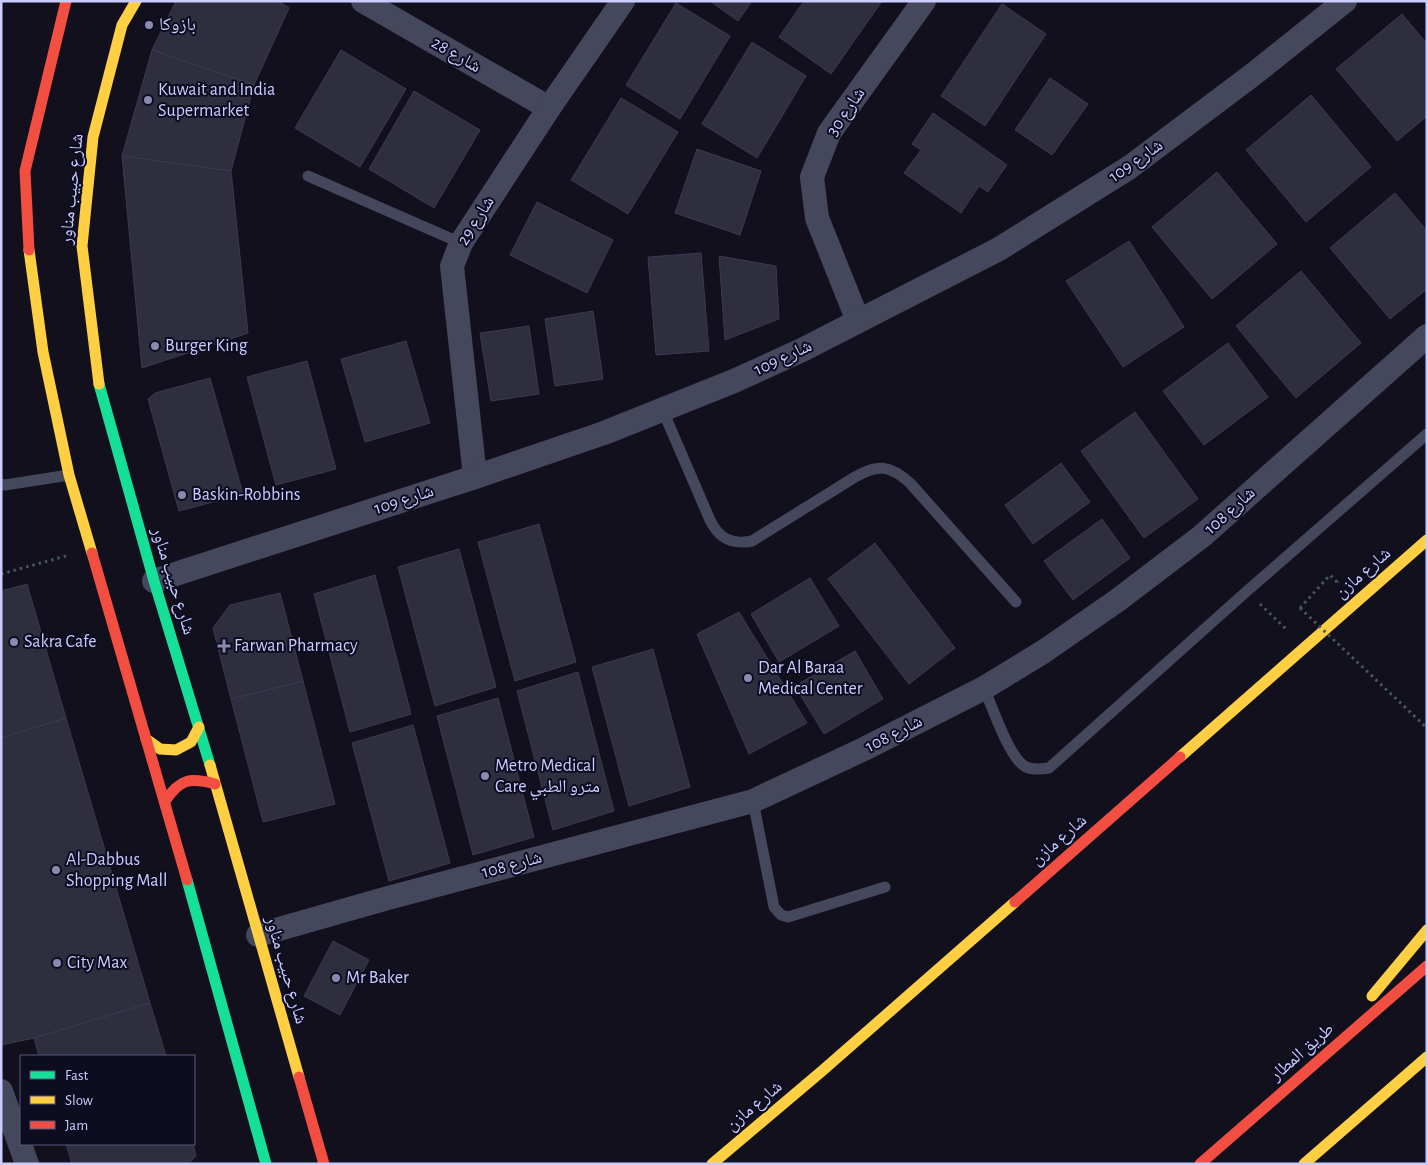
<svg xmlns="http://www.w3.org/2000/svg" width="1428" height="1165" viewBox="0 0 1428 1165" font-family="'Alegreya Sans','Noto Naskh Arabic',sans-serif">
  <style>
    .building { fill: #2e2e3e; stroke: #3b3a50 }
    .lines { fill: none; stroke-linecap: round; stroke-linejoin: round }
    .path { stroke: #455761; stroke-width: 3; stroke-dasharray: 2.5 4; stroke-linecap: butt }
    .lane { stroke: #45475c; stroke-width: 11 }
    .street { stroke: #45475c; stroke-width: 24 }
    .fast { stroke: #16e098; stroke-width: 11 }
    .slow { stroke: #ffcf43; stroke-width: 11 }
    .jam { stroke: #f24e42; stroke-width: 11 }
    .path-bridge { stroke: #455761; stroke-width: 3; stroke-dasharray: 2.5 4; stroke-linecap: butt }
    .poi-dot { fill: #8a8ab0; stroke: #0d0c20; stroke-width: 2 }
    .labels { text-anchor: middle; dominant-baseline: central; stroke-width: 4; stroke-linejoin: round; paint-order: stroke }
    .poi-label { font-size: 18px; fill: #cbccff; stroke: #0d0c20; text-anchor: start }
    .street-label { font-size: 18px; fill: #cbccff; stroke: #0d0c20 }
  </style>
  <rect width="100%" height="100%" fill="#11101c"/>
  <g class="building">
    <polygon points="176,1 278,1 289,8 254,85 152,50"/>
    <polygon points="710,1 752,1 738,21"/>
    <polygon points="804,1 882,1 831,74 779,37"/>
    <polygon points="676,3 730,36 680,119 626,85"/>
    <polygon points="1002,4 1046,34 985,126 941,96"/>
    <polygon points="1402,14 1427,44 1427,116 1397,141 1336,69"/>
    <polygon points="752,42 806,76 757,158 702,124"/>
    <polygon points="152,50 254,85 231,171 122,156"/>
    <polygon points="341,50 406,89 360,167 295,128"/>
    <polygon points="1050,78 1088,104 1052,155 1015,130"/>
    <polygon points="414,91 480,130 434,208 369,169"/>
    <polygon points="1311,95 1371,167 1306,222 1246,150"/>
    <polygon points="621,98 678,132 628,214 571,180"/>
    <polygon points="933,113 1007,165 988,192 979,186 961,213 904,173 921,150 912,144"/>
    <polygon points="697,149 761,171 740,235 675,213"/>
    <polygon points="122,156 231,171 248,333 142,368"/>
    <polygon points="1217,172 1277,244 1212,299 1152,227"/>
    <polygon points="1395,193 1427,231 1427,289 1390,319 1330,248"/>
    <polygon points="537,202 613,240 587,293 510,255"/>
    <polygon points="1129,241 1184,327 1123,367 1066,281"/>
    <polygon points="701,253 709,351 656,355 648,257"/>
    <polygon points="719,256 776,266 779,319 725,340"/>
    <polygon points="1301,271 1361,343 1296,398 1236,326"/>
    <polygon points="593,311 603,379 555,386 545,319"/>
    <polygon points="529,326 539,394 491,401 480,333"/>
    <polygon points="406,341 430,423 365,442 341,359"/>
    <polygon points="1228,343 1268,397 1204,445 1163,391"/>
    <polygon points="307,361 336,469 276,485 247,377"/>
    <polygon points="210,378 243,494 179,511 148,399 155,393"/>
    <polygon points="1135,412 1198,499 1144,538 1081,451"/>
    <polygon points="1061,463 1090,502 1033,544 1005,505"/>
    <polygon points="1102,519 1130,558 1073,600 1044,561"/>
    <polygon points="539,524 576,662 515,681 478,542"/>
    <polygon points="875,543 955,648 909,684 828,579"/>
    <polygon points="459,549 496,687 435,706 398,567"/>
    <polygon points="375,575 411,714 350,732 314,594"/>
    <polygon points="810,578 839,626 779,662 751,614"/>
    <polygon points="27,584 66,718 1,738 1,591"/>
    <polygon points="280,593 303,681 231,699 213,628 230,605"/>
    <polygon points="739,612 807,723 749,754 697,634"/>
    <polygon points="653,649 690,787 629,806 592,667"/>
    <polygon points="855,651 883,699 824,734 795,686"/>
    <polygon points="578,672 614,811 553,830 517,691"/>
    <polygon points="303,681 335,804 263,822 231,699"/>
    <polygon points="498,698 534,837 473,855 437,716"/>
    <polygon points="66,718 150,1003 34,1038 1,1045 1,738"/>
    <polygon points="413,725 450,863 389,881 352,743"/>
    <polygon points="333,941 369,960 340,1015 304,996"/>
    <polygon points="150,1003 166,1056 39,1056 34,1038"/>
    <polygon points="66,1144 193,1144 196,1156 188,1164 72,1164"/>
  </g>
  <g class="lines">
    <g class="path">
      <polyline points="1,574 66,556"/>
      <polyline points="1260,604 1286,629"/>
      <polyline points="1300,608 1330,575 1337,582 1334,584"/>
    </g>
    <g class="lane">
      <polyline points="308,176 461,243"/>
      <path d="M 663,411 L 710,520 C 719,539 732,545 752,541 L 855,477 C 878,464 890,465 910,483 L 1016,602"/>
      <polyline points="1,484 5,485 69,475"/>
      <path d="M 984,688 C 992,706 1008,754 1023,765 C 1030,771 1041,769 1049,768 L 1247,591 L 1427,434"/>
      <polyline points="753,801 774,907 781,915 788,917 885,887"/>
    </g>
    <g class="street">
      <polyline points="363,1 549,108"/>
      <polyline points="858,321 817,218 812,177 829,133 924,1"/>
      <polyline points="475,477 452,266 461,243 549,108 623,1"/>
      <polyline points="154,581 475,477 604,433 734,381 802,350 999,249 1130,167 1255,73 1345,1"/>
      <polyline points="258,935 388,898 753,801 864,749 984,688 1043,652 1118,600 1202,536 1427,336"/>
      <polyline points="1,1091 27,1164"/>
    </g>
    <g class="fast">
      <polyline points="99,384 154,581 210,765"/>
      <polyline points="187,880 266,1164"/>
    </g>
    <g class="slow">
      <polyline points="29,250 43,352 69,475 92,553"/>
      <polyline points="99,384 82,246 93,137 122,25 136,1"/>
      <polyline points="146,739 160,749 176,750 191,742 199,727"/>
      <polyline points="1180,757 1427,540"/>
      <polyline points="210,765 299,1077"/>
      <polyline points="1372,996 1427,930"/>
      <polyline points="712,1164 822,1071 1015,902"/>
      <polyline points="1304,1164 1427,1057"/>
    </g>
    <g class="jam">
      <polyline points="29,250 25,171 66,1"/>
      <polyline points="92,553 187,880"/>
      <path d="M 165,801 C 180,779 190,777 215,784"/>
      <polyline points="1015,902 1180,757"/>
      <polyline points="299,1077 324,1164"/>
      <polyline points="1200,1164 1427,966"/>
    </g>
    <polyline class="path-bridge" points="1300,608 1427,728"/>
  </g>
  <g class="poi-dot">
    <circle cx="149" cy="25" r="5"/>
    <circle cx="148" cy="100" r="5"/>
    <circle cx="155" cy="346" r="5"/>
    <circle cx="182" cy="495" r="5"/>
    <circle cx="14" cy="642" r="5"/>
    <path d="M221.5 638.5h5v5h5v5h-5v5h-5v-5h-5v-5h5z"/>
    <circle cx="748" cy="678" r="5"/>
    <circle cx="485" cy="776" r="5"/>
    <circle cx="56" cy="870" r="5"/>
    <circle cx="57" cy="963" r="5"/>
    <circle cx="336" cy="978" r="5"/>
  </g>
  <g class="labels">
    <g class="poi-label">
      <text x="159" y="25">بازوكا</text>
      <text x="158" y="90">Kuwait and India<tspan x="158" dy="21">Supermarket</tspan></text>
      <text x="165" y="346">Burger King</text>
      <text x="192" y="495">Baskin-Robbins</text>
      <text x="24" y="642">Sakra Cafe</text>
      <text x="234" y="646">Farwan Pharmacy</text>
      <text x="758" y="668">Dar Al Baraa<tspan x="758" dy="21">Medical Center</tspan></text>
      <text x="495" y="766">Metro Medical<tspan x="495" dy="21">Care مترو الطبي</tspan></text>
      <text x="66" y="860">Al-Dabbus<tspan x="66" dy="21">Shopping Mall</tspan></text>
      <text x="67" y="963">City Max</text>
      <text x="346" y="978">Mr Baker</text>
    </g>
    <g class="street-label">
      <text transform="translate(456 55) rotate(30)">شارع 28</text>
      <text transform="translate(846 112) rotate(-56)">شارع 30</text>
      <text transform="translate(1136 161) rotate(-35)">شارع 109</text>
      <text transform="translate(72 189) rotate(-84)">شارع حبيب مناور</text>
      <text transform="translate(476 221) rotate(-58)">شارع 29</text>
      <text transform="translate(783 358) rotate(-25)">شارع 109</text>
      <text transform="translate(404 500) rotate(-18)">شارع 109</text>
      <text transform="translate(1230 511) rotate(-42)">شارع 108</text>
      <text transform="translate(1363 573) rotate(-41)">شارع مازن</text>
      <text transform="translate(173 581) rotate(73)">شارع حبيب مناور</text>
      <text transform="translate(894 734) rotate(-27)">شارع 108</text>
      <text transform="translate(1059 840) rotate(-41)">شارع مازن</text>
      <text transform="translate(512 865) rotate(-15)">شارع 108</text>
      <text transform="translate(286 970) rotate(74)">شارع حبيب مناور</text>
      <text transform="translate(1302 1052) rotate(-41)">طريق المطار</text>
      <text transform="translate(754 1106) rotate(-40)">شارع مازن</text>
    </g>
  </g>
  <rect width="1428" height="1165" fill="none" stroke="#cbccff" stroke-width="5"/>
  <rect x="20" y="1055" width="175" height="90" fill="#0d0c20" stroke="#595979"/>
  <rect x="30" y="1071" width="25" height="8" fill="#16e098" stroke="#595979"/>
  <text x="65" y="1080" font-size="15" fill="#cbccff">Fast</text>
  <rect x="30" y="1096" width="25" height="8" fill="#ffcf43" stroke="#595979"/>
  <text x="65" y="1105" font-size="15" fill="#cbccff">Slow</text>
  <rect x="30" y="1121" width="25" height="8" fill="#f24e42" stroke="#595979"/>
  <text x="65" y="1130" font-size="15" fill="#cbccff">Jam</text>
</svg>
